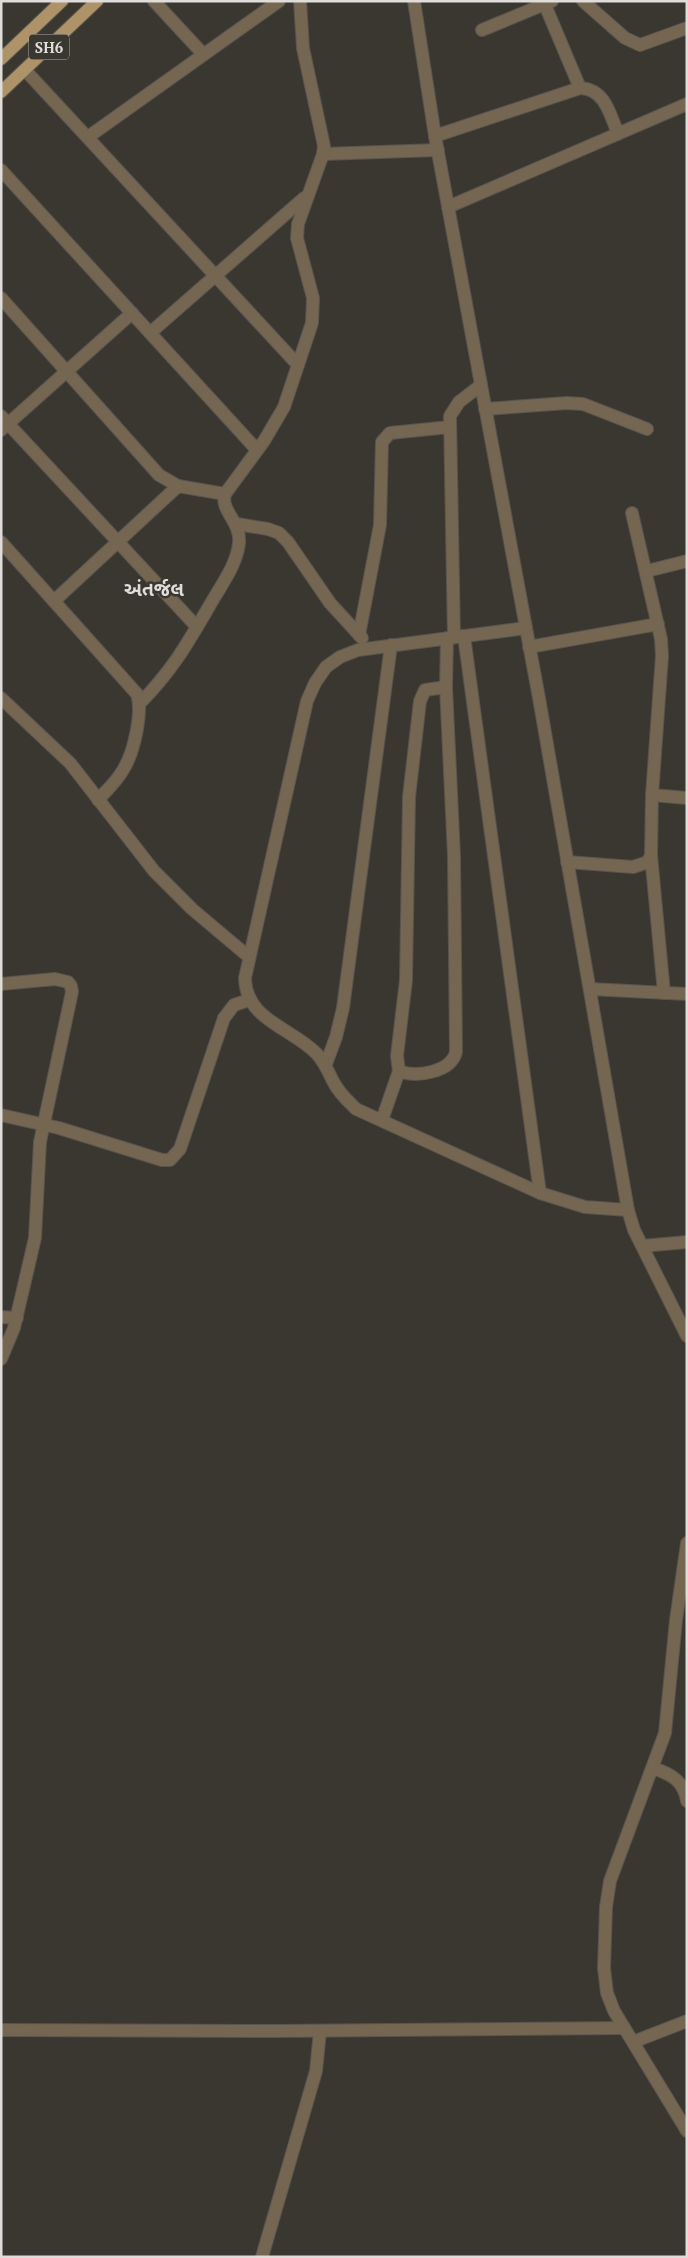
<svg xmlns="http://www.w3.org/2000/svg" width="688" height="2258" viewBox="0 0 688 2258" font-family="'PT Serif','Noto Sans Gujarati',serif">
  <style>
    .lines { fill: none; stroke-linecap: round; stroke-linejoin: round }
    .minor-casing { stroke: #58544e; stroke-width: 14 }
    .major-casing { stroke: #58544e; stroke-width: 14 }
    .minor { stroke: #746651; stroke-width: 12 }
    .major { stroke: #af9368; stroke-width: 12 }
    .labels { text-anchor: middle; dominant-baseline: central; stroke-width: 5; stroke-linejoin: round; paint-order: stroke }
    .shield { fill: #3a3630; stroke: #aeaaa6; stroke-width: 1 }
    .shield-label { font-size: 15px; font-weight: bold; fill: #dfdcd9 }
    .quarter-label { font-size: 19px; font-weight: bold; fill: #dfdcd9; stroke: #3a3630 }
  </style>
  <rect width="100%" height="100%" fill="#3a3630"/>
  <g class="lines">
    <defs>
      <g id="minor">
        <polyline points="154,1 203,54"/>
        <polyline points="414,1 435,136 539,698 628,1210 634,1230 687,1336"/>
        <polyline points="583,1 625,38 640,45 687,28"/>
        <polyline points="545,5 580,88"/>
        <polyline points="482,30 552,1"/>
        <polyline points="25,70 298,365"/>
        <path d="M 435,136 L 580,88 C 605,89 610,114 618,134"/>
        <polyline points="88,137 279,1"/>
        <polyline points="323,154 438,150"/>
        <polyline points="1,170 257,450"/>
        <polyline points="448,207 687,104"/>
        <polyline points="1,298 159,475 178,486 225,494"/>
        <polyline points="150,333 304,198"/>
        <polyline points="485,409 567,403 583,404 647,429"/>
        <polyline points="1,416 197,627"/>
        <polyline points="1,430 132,313"/>
        <polyline points="632,513 661,639 662,656 652,795 687,798"/>
        <polyline points="237,524 268,529 279,533 288,542 330,603 362,638"/>
        <path d="M 1,542 L 137,694 C 143,712 134,753 123,770 C 117,781 107,790 98,800"/>
        <polyline points="647,571 687,561"/>
        <polyline points="54,601 178,486"/>
        <path d="M 526,628 L 358,650 L 340,657 L 326,667 L 315,683 L 307,701 L 245,978 C 246,1020 290,1027 316,1053 C 325,1062 328,1072 334,1083 C 339,1093 348,1101 356,1109 L 540,1193 L 585,1207 L 628,1210"/>
        <polyline points="359,635 380,525 382,442 390,433 450,427"/>
        <polyline points="464,636 540,1193"/>
        <polyline points="454,637 450,416 459,402 481,385"/>
        <polyline points="529,647 658,624"/>
        <polyline points="1,698 70,763 154,871 192,909 249,957"/>
        <path d="M 140,703 C 174,669 190,639 214,598 C 224,581 237,563 239,543 C 241,521 220,511 225,494 L 264,441 L 284,407 L 312,323 L 313,298 L 297,238 L 298,224 L 323,154 L 324,146 L 303,48 L 300,1"/>
        <polyline points="651,855 664,993"/>
        <polyline points="567,862 633,867 648,862 651,855 652,795"/>
        <polyline points="1,984 55,979 68,982 71,986 72,992 40,1142 35,1238 14,1328 1,1359"/>
        <polyline points="590,989 687,994"/>
        <polyline points="326,1064 336,1037 343,1008 391,645"/>
        <path d="M 399,1071 C 417,1078 451,1072 456,1052 L 454,856 L 446,687 L 447,638"/>
        <polyline points="1,1115 59,1128 162,1160 170,1160 180,1149 224,1018 234,1005 249,1000"/>
        <polyline points="382,1120 399,1071 397,1056 406,980 409,797 420,701 425,690 446,687"/>
        <polyline points="642,1246 687,1242"/>
        <polyline points="1,1317 17,1318"/>
        <polyline points="687,1543 676,1620 665,1733 610,1881 606,1907 604,1968 607,1993 614,2011 687,2131"/>
        <path d="M 653,1768 C 671,1774 684,1781 687,1801"/>
        <polyline points="1,2030 276,2031 624,2028"/>
        <polyline points="633,2042 687,2021"/>
        <polyline points="262,2257 316,2071 320,2031"/>
      </g>
      <g id="major">
        <polyline points="1,59 62,1"/>
        <polyline points="1,92 97,1"/>
      </g>
    </defs>
    <use href="#minor" class="minor-casing"/>
    <use href="#major" class="major-casing"/>
    <use href="#minor" class="minor"/>
    <use href="#major" class="major"/>
  </g>
  <g class="labels">
    <rect class="shield" x="29" y="34.5" width="40" height="25" rx="4"/>
    <g class="shield-label">
      <text x="49" y="47">SH6</text>
    </g>
    <g class="quarter-label">
      <text x="154" y="588">અંતર્જલ</text>
    </g>
  </g>
  <rect width="688" height="2258" fill="none" stroke="#dfdcd9" stroke-width="5"/>
</svg>
